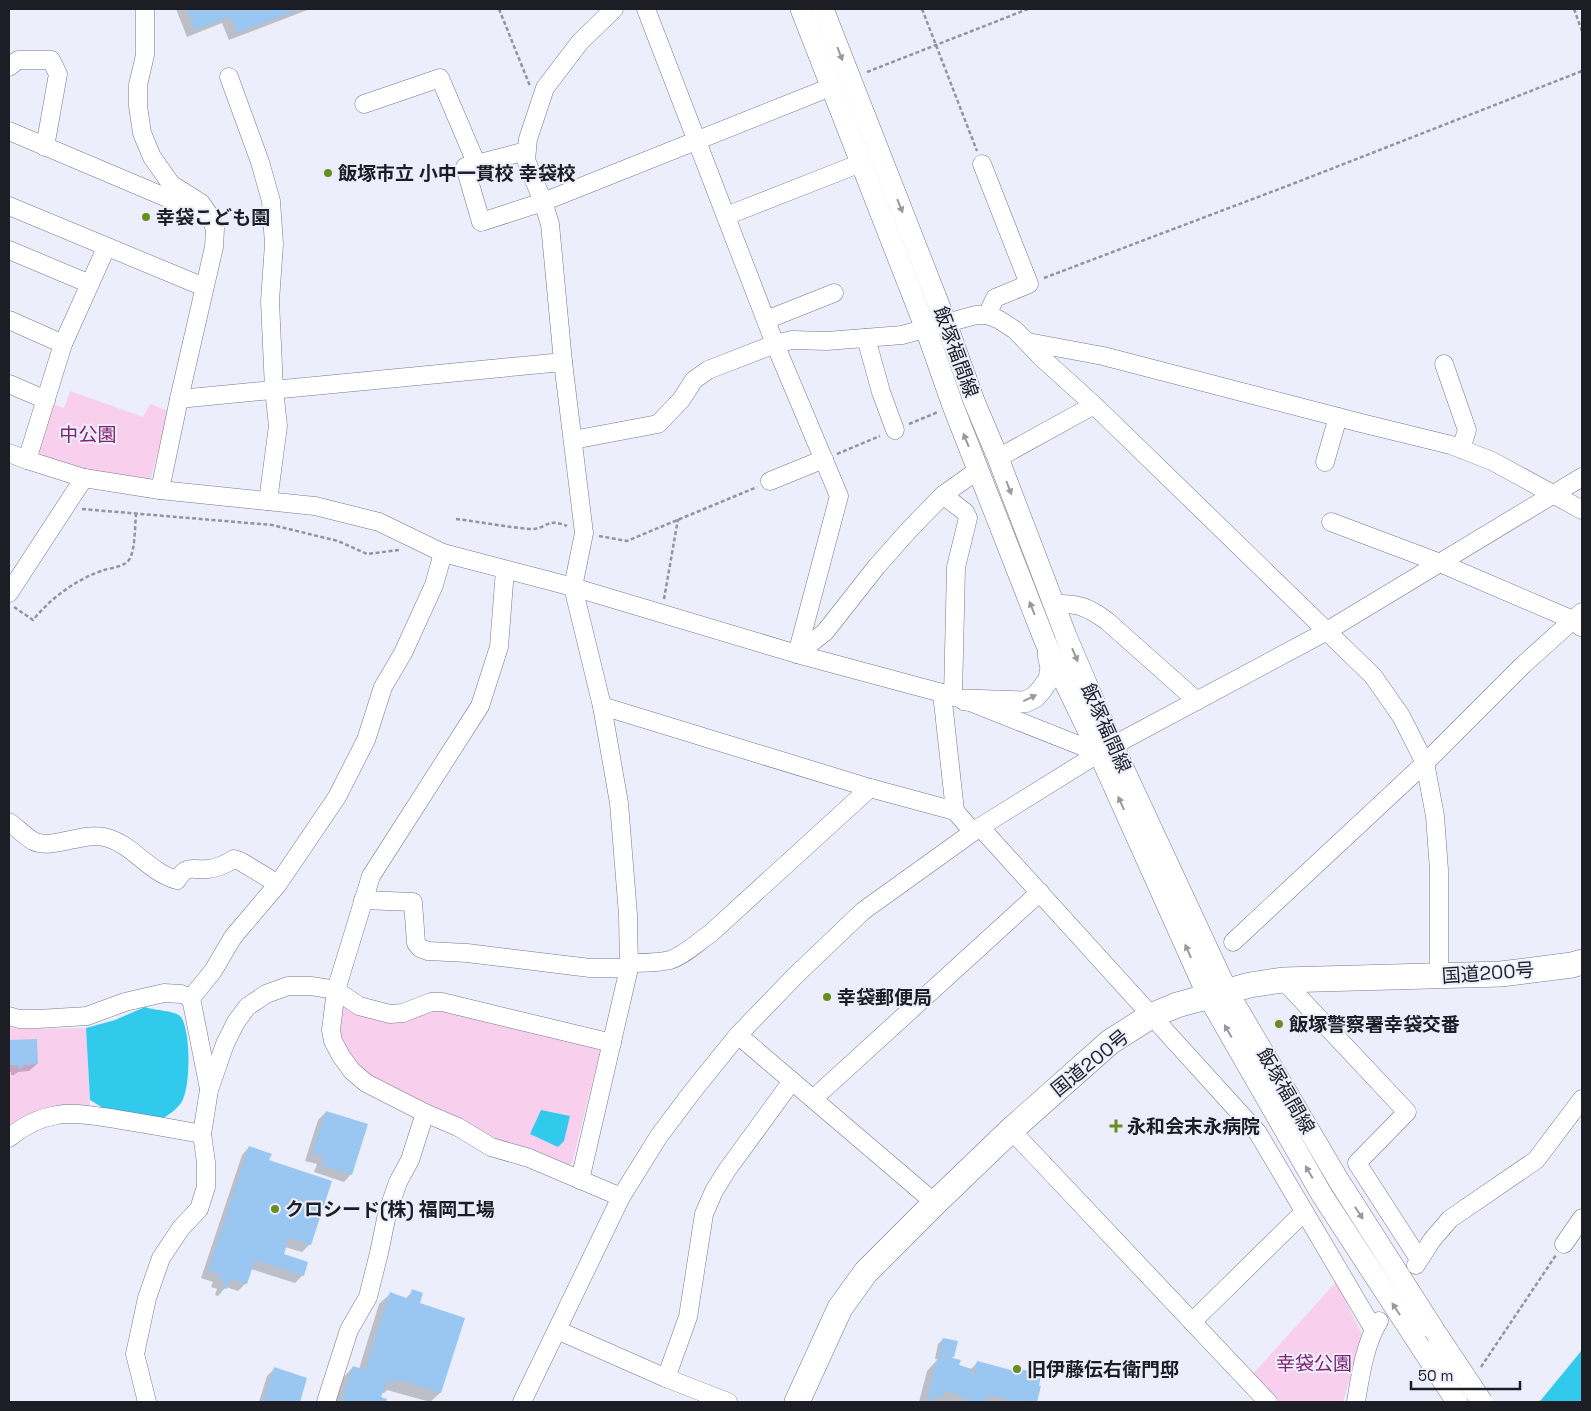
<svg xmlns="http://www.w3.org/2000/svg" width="1591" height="1411" viewBox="0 0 1591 1411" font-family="'Space Grotesk','Noto Sans JP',sans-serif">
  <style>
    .green { fill: #f9cfee }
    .water { fill: #32caec }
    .shadow { fill: #0003 }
    .building { fill: #99c7f2 }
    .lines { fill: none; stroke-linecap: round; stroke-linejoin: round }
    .minor-casing { stroke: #75788b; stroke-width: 19 }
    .major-casing { stroke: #75788b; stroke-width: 22 }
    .highway-casing { stroke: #75788b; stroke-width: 26 }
    .path { stroke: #92949e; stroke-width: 2.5; stroke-dasharray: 4 2.5; stroke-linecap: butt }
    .minor { stroke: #fff; stroke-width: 18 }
    .major { stroke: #fff; stroke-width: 21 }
    .highway { stroke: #fff; stroke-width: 25 }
    .major-bridge-casing { stroke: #75788b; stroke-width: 22; stroke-linecap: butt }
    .major-bridge { stroke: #fff; stroke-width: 21 }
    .oneway { fill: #99999d }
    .poi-dot { fill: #668f1d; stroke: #eceffb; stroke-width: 2 }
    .labels { text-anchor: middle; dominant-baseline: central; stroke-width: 4; stroke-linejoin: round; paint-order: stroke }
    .poi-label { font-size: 19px; font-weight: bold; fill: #1c1d25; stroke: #eceffb; text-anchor: start }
    .street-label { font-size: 19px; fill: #1c1d25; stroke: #eceffb }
    .park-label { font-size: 19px; fill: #822171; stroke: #eceffb }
  </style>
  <rect width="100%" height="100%" fill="#eceffb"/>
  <g class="green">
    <polygon points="70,391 143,417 150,404 169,411 150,481 117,477 45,457 38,452 49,403 64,408"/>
    <polygon points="340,999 359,1011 429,1005 594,1044 600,1051 572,1163 569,1165 564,1164 490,1136 374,1081 361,1071 340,1042"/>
    <path d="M 9,1027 L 19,1029 L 86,1028 L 90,1109 C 50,1101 41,1108 9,1130 Z"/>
    <polygon points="1336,1282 1363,1336 1343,1402 1273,1402 1250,1377"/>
  </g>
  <g class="water">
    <path d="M 145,1007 C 155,1011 175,1010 181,1017 C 191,1031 191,1089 181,1103 C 176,1110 167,1116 160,1120 L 108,1111 L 90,1100 L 86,1028 L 115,1020 Z"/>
    <polygon points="541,1110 570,1116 564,1141 558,1147 530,1134"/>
    <polygon points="1582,1350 1582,1402 1537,1402 1541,1400"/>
  </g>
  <g class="shadow">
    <polygon points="176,9 310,9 229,40 222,23 187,37"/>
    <polygon points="35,1040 37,1064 29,1071 18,1072 14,1075 11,1075 11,1072 9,1072 9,1041"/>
    <polygon points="326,1112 351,1174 344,1182 314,1172 317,1164 305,1161 318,1120"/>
    <polygon points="249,1147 267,1161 310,1244 302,1252 285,1247 282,1255 303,1275 295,1283 251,1269 246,1283 238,1291 226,1287 218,1296 215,1295 217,1289 211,1287 213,1282 201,1278 242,1155"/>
    <polygon points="413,1291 418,1304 440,1393 430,1402 387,1390 384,1393 381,1393 380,1398 386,1399 385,1402 335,1402 343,1378 353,1367 359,1369 379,1304 390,1294 405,1299"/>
    <polygon points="943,1339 953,1357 950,1359 958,1366 971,1369 977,1363 1040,1387 1036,1402 919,1402 927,1371 938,1359 935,1359 938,1344"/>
    <polygon points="275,1368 306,1378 298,1402 259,1402 267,1376"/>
  </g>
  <g class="building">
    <polygon points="187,9 300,9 237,33 230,17 195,30"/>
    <polygon points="37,1039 38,1064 23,1065 23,1068 18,1068 18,1065 9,1065 9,1040"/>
    <polygon points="326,1111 368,1124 352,1175 321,1165 324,1157 312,1153"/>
    <polygon points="249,1146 272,1154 269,1160 332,1181 311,1245 289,1238 284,1254 308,1262 304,1276 255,1260 247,1284 230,1279 227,1289 222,1287 224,1281 218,1279 220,1274 208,1271"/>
    <polygon points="412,1289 423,1293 420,1303 465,1318 441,1393 397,1379 395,1383 387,1381 381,1397 387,1399 386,1402 341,1402 353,1366 365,1370 390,1292 409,1299"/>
    <polygon points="943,1338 958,1341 954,1357 939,1354"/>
    <polygon points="940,1355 961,1360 959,1365 972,1369 971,1376 973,1377 977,1361 1011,1370 1012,1367 1041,1374 1039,1386 1041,1386 1037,1402 1028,1402 1018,1400 1018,1402 988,1395 986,1402 966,1402 967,1398 960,1397 961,1395 944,1391 942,1398 934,1396 933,1400 927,1399 937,1359 939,1359"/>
    <polygon points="274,1367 307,1378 300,1402 271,1402 264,1400"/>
  </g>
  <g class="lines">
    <defs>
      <g id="minor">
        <polyline points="145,9 145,55 138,85 138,106 142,133 152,157 171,184 201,203 210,216 215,229 214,247 179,399 160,490"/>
        <polyline points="646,9 775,344 839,496 797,654"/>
        <polyline points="9,67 18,60 51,60 58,74 45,147"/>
        <polyline points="229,77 260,162 271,201 274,244 270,301 274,389 278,426 268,501"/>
        <polyline points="364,104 440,78 477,165"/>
        <polyline points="9,131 198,211"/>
        <polyline points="526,151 465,167 481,222 543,202 831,87"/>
        <polyline points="982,164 1029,284 995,298 987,315"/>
        <polyline points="9,206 204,287"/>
        <polyline points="726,216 861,163"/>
        <polyline points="9,250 90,284"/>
        <polyline points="9,320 63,344"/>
        <polyline points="766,320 834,293"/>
        <polyline points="866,338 881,392 895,430"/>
        <polyline points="1028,342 1103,356 1361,423 1451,445 1492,461 1582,510"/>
        <polyline points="1444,364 1467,430 1461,449"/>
        <polyline points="9,384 46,400"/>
        <polyline points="179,399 563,362"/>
        <polyline points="573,440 658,424 681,400 694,380 708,370 775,344 792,340 827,341 902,335 976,315 987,315 998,319 1015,330 1042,358 1094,405 1373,676 1401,716 1425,763 1435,816 1439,870 1439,976"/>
        <polyline points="9,453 27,460 84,478 160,490 315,506 379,522 443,553 573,587 797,654 942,693 965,700 1099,753"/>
        <polyline points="998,458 1094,405"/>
        <polyline points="27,460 63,344 106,248"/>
        <polyline points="1325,462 1338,417"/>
        <polyline points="770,481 824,459"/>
        <polyline points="943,495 965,512 968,518 956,567 953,696"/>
        <polyline points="1331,522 1440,563 1573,620 1581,627"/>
        <polyline points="505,570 499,647 480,706 371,876 336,990 331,1030 333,1041 341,1056 352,1071 366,1083 425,1113 458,1127 491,1147 529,1158 621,1197"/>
        <polyline points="9,593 84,478"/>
        <path d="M 1054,604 C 1078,603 1088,607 1107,621 L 1197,701"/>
        <polyline points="797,654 825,632 877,566 909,530 943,495 978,470"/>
        <polyline points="942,693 955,811"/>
        <polyline points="602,706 870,788 955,811 973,832"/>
        <path d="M 9,822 C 17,828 25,836 33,841 C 53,851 84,830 108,838 C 134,846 150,873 177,880 C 188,863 192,871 208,869 C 218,868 226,864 234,859 L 240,861 L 278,884"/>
        <polyline points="980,827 1258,1133 1374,1330"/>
        <polyline points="363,900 413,902 416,943 420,948 428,951 467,953 590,968 629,968"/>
        <polyline points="1233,942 1425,763 1523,665 1582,612"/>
        <path d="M 629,963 C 643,963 657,963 670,960 C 685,955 698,942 711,933 L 870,788"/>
        <polyline points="1283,980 1407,1112 1357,1163 1419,1259"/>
        <polyline points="9,1016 19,1019 38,1019 87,1016 125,1002 164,993 181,994 191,998"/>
        <polyline points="738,1035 935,1203"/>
        <polyline points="209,1089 191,998 213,971 233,937 278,884 337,797 366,740 383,687 403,653 434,585 443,553"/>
        <polyline points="813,1099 1040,892"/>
        <polyline points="1011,1130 1268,1402"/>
        <path d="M 9,1138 C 23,1126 39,1118 57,1115 C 72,1112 88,1115 103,1117 C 136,1122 169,1128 202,1134"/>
        <polyline points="580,1180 629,968 628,915 619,803 602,706 573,587 584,533 563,362 550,224 543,202 526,160 528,139 545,88 580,42 614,9"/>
        <polyline points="1564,1244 1582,1218"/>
        <polyline points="1416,1265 1432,1240 1450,1219 1536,1160 1582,1099"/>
        <polyline points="1192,1322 1304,1212"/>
        <polyline points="557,1330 666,1378 728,1402"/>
        <polyline points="666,1378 688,1317 704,1214 714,1191 727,1170 792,1081"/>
        <polyline points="147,1402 135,1354 147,1298 161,1258 181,1228 199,1209 206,1187 206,1162 202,1134 209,1090 225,1044 236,1022 247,1007 266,994 288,986 311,986 336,990 359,1006 390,1014 403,1013 431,1002 442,1002 612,1043"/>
        <polyline points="326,1402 349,1330 368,1297 379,1253 387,1214 398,1182 410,1160 425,1113"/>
        <polyline points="522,1402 621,1197 659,1136 692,1092 738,1035 796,975 863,911 980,827 1099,753 1327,631 1582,477"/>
        <path d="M 1356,1402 C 1360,1377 1365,1343 1379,1321"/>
      </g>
      <g id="major">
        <polyline points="801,9 926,329 953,406 1045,641 1099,753 1208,996 1322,1195 1423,1350"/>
        <polyline points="823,9 946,323 974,401 998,458 1066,636 1113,746 1227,991 1339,1181 1434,1330"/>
        <polyline points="965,700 1025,702 1035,697 1042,689 1049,679 1051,668 1048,654"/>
      </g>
      <polyline id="highway" points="797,1402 840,1308 866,1272 935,1203 1011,1130 1110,1042 1151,1016 1177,1005 1250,985 1283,980 1501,974 1572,965 1582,962"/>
    </defs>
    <use href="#minor" class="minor-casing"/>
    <use href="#major" class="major-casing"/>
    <use href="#highway" class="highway-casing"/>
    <g class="path">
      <polyline points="499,9 530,86"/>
      <polyline points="922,9 977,151"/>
      <polyline points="1574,9 1582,31"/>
      <polyline points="867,72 1028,9"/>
      <polyline points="1044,278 1295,183 1582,71"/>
      <polyline points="909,424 938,412"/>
      <polyline points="837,454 880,436"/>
      <polyline points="82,509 272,525 338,541 367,554 399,550"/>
      <path d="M 456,519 C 481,522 506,527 530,529 C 546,530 546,517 567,526"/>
      <polyline points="599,536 627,541 757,487"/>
      <polyline points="664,599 678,519"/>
      <path d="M 14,607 L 33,620 C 51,598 74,581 101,571 C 111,567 127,568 131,556 C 135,546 135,525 136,514"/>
      <polyline points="1481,1367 1556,1255"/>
    </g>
    <use href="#minor" class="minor"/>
    <use href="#major" class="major"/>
    <use href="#highway" class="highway"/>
    <defs>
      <g id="major-bridge">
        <polyline points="1434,1330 1482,1402"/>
        <polyline points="1423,1350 1457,1402"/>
      </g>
    </defs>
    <use href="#major-bridge" class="major-bridge-casing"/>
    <use href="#major-bridge" class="major-bridge"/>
  </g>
  <defs><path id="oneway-solid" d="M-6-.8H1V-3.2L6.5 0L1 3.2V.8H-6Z" transform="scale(1.25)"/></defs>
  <g class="oneway">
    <use href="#oneway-solid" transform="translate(840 54) rotate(69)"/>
    <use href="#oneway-solid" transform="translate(900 206) rotate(68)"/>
    <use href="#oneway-solid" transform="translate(966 440) rotate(-112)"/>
    <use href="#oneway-solid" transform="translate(1009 488) rotate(69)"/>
    <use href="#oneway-solid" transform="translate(1032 608) rotate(-111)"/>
    <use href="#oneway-solid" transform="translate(1075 655) rotate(67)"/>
    <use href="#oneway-solid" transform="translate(1030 698) rotate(-25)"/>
    <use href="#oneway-solid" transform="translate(1121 803) rotate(-114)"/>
    <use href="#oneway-solid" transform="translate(1188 951) rotate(-114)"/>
    <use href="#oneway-solid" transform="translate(1228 1031) rotate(-120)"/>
    <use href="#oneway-solid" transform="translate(1309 1172) rotate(-120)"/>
    <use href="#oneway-solid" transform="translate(1359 1213) rotate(57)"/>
    <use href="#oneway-solid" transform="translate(1396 1309) rotate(-123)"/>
  </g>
  <g class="poi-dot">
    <circle cx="328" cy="173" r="5"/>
    <circle cx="146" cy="217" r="5"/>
    <circle cx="827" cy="997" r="5"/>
    <circle cx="1279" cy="1024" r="5"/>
    <path d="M1113.5 1118.5h5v5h5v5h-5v5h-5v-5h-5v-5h5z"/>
    <circle cx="275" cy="1209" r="5"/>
    <circle cx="1017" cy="1369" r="5"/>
  </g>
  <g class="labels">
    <g class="poi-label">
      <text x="338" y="173">飯塚市立 小中一貫校 幸袋校</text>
      <text x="156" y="217">幸袋こども園</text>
      <text x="837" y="997">幸袋郵便局</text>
      <text x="1289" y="1024">飯塚警察署幸袋交番</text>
      <text x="1127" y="1126">永和会末永病院</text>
      <text x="285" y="1209">クロシード(株) 福岡工場</text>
      <text x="1027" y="1369">旧伊藤伝右衛門邸</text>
    </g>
    <g class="street-label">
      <text transform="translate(956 352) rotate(70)">飯塚福間線</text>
      <text transform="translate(1106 728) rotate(66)">飯塚福間線</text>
      <text transform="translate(1488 973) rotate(-4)">国道200号</text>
      <text transform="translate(1090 1063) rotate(-39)">国道200号</text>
      <text transform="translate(1286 1091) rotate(60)">飯塚福間線</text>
    </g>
    <g class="park-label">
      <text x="88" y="434">中公園</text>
      <text x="1314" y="1363">幸袋公園</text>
    </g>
  </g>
  <rect width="1591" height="1411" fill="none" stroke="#1c1d25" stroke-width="20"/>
  <path d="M1411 1381v8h109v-8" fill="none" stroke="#1c1d25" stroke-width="2.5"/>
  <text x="1418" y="1381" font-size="15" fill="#1c1d25" stroke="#eceffb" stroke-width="4" paint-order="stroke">50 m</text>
</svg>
